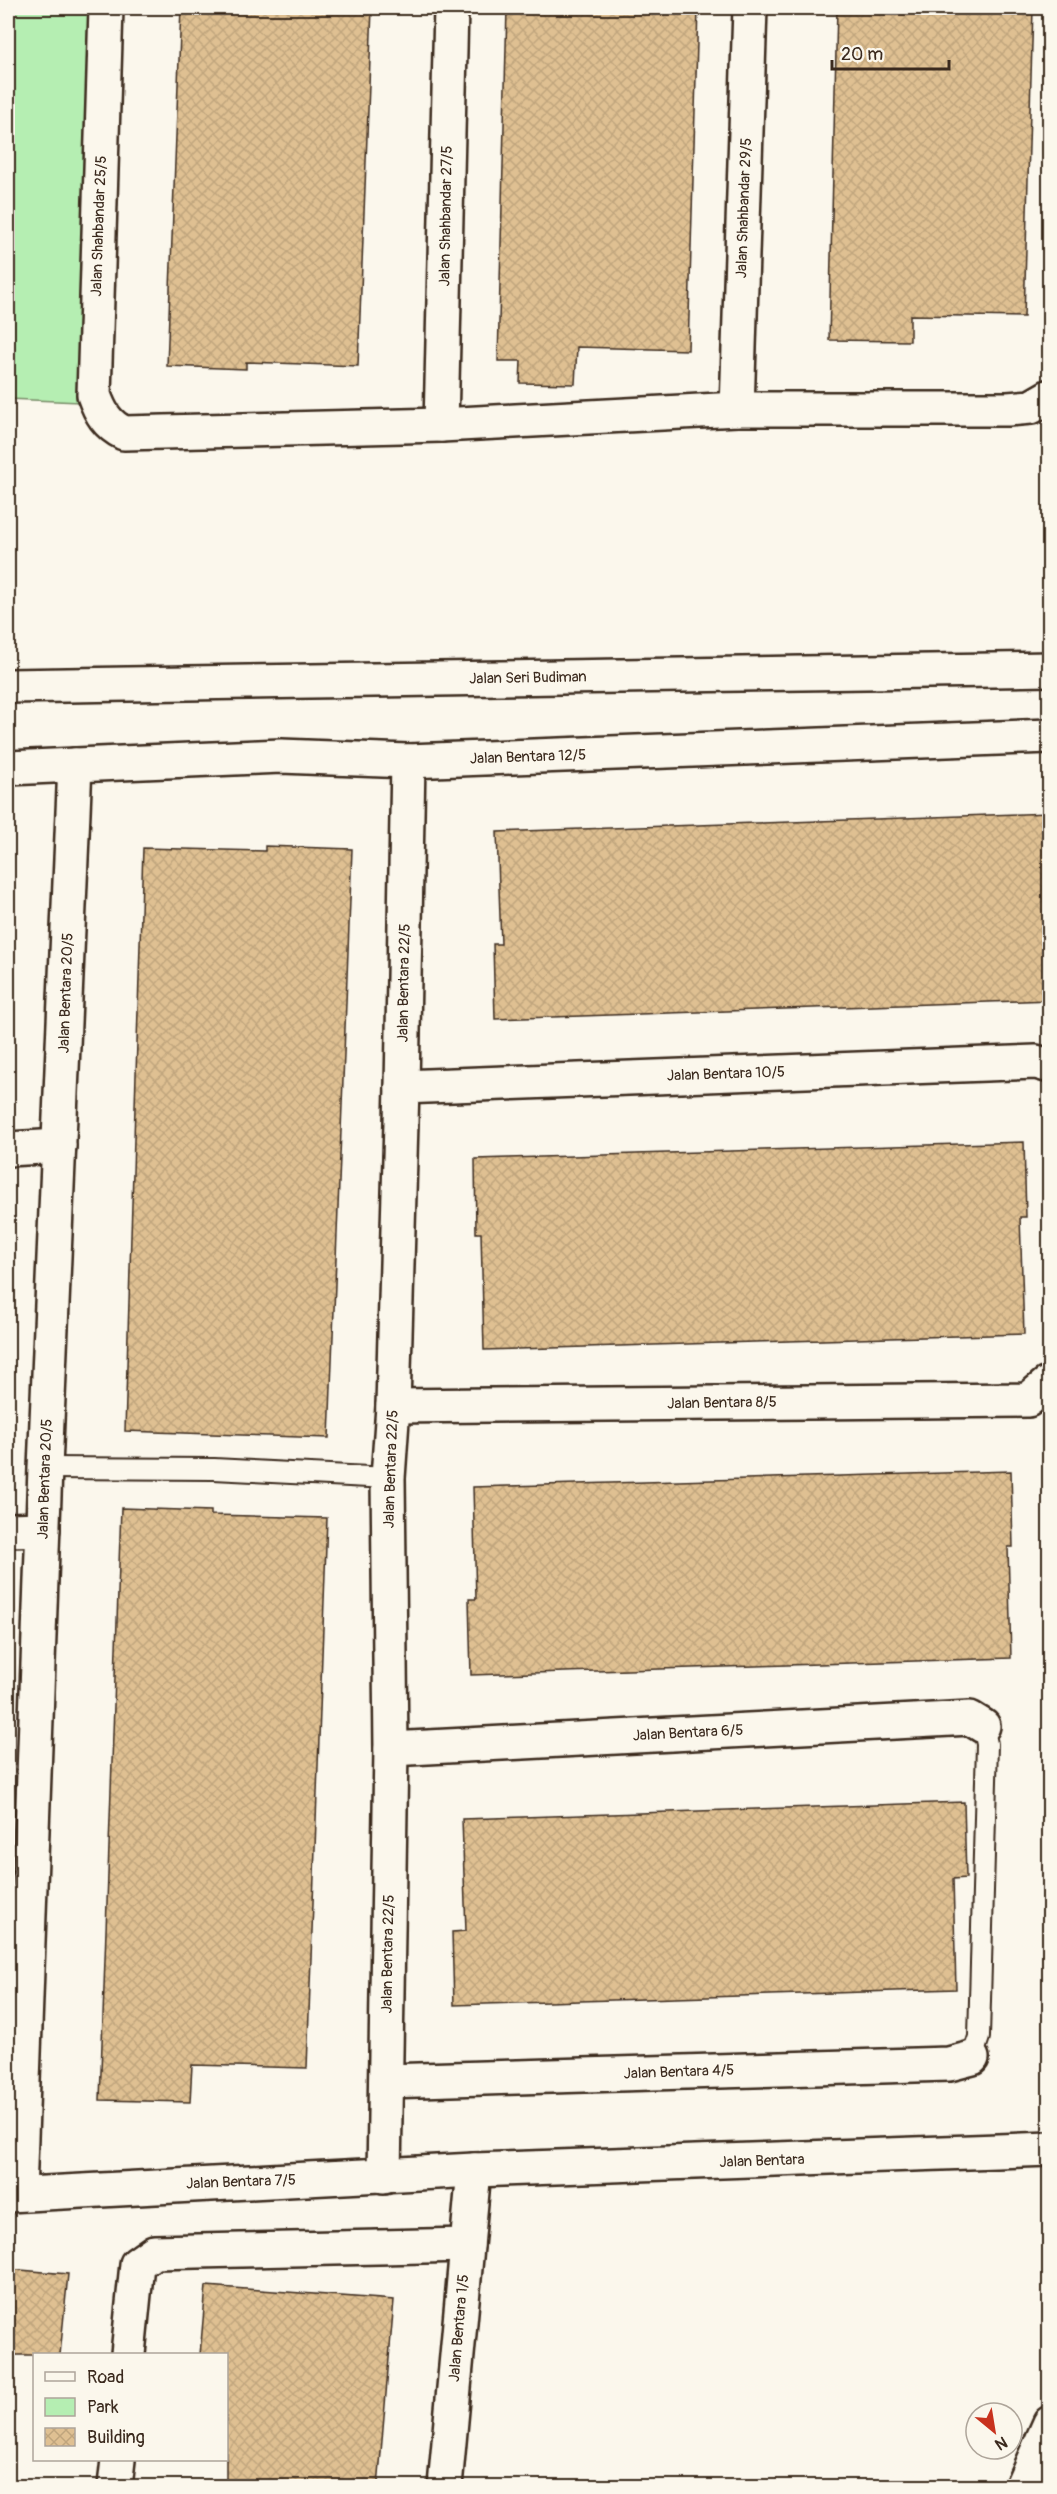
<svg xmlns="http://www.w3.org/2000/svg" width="1057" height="2494" viewBox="0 0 1057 2494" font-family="Pangolin,sans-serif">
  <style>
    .park { fill: #b5eeb2; stroke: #788c68; stroke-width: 1.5 }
    .building { fill: url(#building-cross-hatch); stroke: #3b2a1e; stroke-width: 1.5 }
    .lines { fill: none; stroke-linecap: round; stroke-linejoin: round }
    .lane-casing { stroke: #3b2a1e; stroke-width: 24 }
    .street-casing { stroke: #3b2a1e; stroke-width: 38 }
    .secondary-casing { stroke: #3b2a1e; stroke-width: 38 }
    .lane { stroke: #fbf7ec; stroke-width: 20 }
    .street { stroke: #fbf7ec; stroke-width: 33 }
    .secondary { stroke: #fbf7ec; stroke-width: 33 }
    .labels { text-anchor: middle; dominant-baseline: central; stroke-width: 6; stroke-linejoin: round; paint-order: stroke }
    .street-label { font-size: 15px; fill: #3b2a1e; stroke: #fbf7ec }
  </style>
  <defs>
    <pattern id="building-cross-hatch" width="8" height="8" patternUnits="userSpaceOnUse" patternTransform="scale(1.5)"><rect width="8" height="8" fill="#dfc092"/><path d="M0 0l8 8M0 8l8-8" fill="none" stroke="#c0a57d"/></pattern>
  </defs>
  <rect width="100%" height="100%" fill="#fbf7ec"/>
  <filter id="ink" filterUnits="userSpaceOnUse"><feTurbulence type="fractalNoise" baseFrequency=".0167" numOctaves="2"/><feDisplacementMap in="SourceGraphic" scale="12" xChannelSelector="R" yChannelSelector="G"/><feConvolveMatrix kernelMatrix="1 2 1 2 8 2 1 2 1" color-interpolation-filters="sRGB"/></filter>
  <g filter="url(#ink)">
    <polygon class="park" points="8,8 90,8 80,402 8,399"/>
    <g class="building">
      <polygon points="181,8 372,8 358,366 246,362 246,369 167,366"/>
      <polygon points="507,8 698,8 688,350 577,347 575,384 520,383 521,361 498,361"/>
      <polygon points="837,8 1033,8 1024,317 910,315 910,341 829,340"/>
      <polygon points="1050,813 1050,1000 495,1019 493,944 501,944 497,832"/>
      <polygon points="265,846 352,849 329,1438 125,1431 143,848 265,851"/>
      <polygon points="1024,1142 1026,1217 1020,1217 1024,1334 484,1350 481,1233 476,1233 475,1159"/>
      <polygon points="1011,1471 1013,1547 1008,1547 1011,1658 471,1675 469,1599 476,1599 473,1487"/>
      <polygon points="121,1508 211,1511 211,1515 327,1518 307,2068 192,2065 190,2102 100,2100"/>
      <polygon points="964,1802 966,1878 953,1879 956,1989 454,2005 452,1932 466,1931 462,1819"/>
      <polygon points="8,2269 68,2274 60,2355 8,2355"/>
      <polygon points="206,2286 394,2300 378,2487 226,2487 226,2355 200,2355"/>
    </g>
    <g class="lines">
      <defs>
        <g id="lane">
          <polyline points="45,1468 214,1469 388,1478"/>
          <polyline points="972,2058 979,2037 987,1744 983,1726"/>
        </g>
        <g id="street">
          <path d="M 106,8 L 94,395 C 100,412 107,425 124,433 L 441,425 L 737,409 L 1008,409 L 1031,407 L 1050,396"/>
          <polyline points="737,409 750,8"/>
          <polyline points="441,425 451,8"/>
          <polyline points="8,686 1050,669"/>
          <polyline points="8,768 281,756 408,761 1050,736"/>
          <polyline points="402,1087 1036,1062 1050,1066"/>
          <polyline points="8,1149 59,1146"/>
          <polyline points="393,1406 1028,1400 1047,1384"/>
          <polyline points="8,1530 43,1529"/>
          <polyline points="391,1749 970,1718 983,1726"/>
          <polyline points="386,2081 949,2064 972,2058"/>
          <polyline points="384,2176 391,1749 388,1478 393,1406 402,1087 408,761"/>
          <polyline points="19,2193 45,1468 75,765"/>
          <polyline points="8,2195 474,2170 1050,2149"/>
          <polyline points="128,2354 137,2264 154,2252 467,2245"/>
          <polyline points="115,2486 118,2460"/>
          <polyline points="445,2486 474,2170"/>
        </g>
        <polyline id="secondary" points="1022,2486 1050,2423"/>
      </defs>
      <use href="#lane" class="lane-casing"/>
      <use href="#street" class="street-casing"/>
      <use href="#secondary" class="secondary-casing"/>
      <use href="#lane" class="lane"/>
      <use href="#street" class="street"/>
      <use href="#secondary" class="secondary"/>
    </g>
  </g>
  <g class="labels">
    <g class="street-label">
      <text transform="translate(744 208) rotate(-88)">Jalan Shahbandar 29/5</text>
      <text transform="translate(446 216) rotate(-89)">Jalan Shahbandar 27/5</text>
      <text transform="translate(99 226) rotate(-88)">Jalan Shahbandar 25/5</text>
      <text transform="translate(528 678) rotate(-1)">Jalan Seri Budiman</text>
      <text transform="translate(528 757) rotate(-2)">Jalan Bentara 12/5</text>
      <text transform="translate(404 983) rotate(-89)">Jalan Bentara 22/5</text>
      <text transform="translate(66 993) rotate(-88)">Jalan Bentara 20/5</text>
      <text transform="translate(726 1074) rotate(-2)">Jalan Bentara 10/5</text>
      <text transform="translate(722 1403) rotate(-1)">Jalan Bentara 8/5</text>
      <text transform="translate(391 1469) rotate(-88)">Jalan Bentara 22/5</text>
      <text transform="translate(45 1479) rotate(-88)">Jalan Bentara 20/5</text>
      <text transform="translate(688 1733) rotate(-3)">Jalan Bentara 6/5</text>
      <text transform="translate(388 1954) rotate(-89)">Jalan Bentara 22/5</text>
      <text transform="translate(679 2072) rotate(-2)">Jalan Bentara 4/5</text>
      <text transform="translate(762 2161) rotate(-2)">Jalan Bentara</text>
      <text transform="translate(241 2182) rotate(-2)">Jalan Bentara 7/5</text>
      <text transform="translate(459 2328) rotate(-85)">Jalan Bentara 1/5</text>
    </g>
  </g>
  <rect width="1057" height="2494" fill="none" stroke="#fbf7ec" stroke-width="30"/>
  <rect x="15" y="15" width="1027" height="2464" fill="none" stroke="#3b2a1e" stroke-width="2" filter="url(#ink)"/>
  <rect x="33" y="2353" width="195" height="108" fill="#fbf7ec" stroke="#aea59a" stroke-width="1.5"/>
  <rect x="45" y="2372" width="30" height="9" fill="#fbf7ec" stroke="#aea59a" stroke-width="1.5"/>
  <text x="87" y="2383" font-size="18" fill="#3b2a1e">Road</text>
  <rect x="45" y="2398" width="30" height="18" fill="#b5eeb2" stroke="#aea59a" stroke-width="1.5"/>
  <text x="87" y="2413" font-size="18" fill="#3b2a1e">Park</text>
  <rect x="45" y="2428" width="30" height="18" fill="url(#building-cross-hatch)" stroke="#aea59a" stroke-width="1.5"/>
  <text x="87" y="2443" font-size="18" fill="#3b2a1e">Building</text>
  <g transform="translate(994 2431) rotate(150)"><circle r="28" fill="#fbf7ec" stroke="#aea59a" stroke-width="1.5"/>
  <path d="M0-4.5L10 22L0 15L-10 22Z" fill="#c8321e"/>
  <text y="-9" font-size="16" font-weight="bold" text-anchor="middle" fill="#3b2a1e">N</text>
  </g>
  <path d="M832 60v9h117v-9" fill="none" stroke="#3b2a1e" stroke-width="3"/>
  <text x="841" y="60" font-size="18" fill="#3b2a1e" stroke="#fbf7ec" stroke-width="4.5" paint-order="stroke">20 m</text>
</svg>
